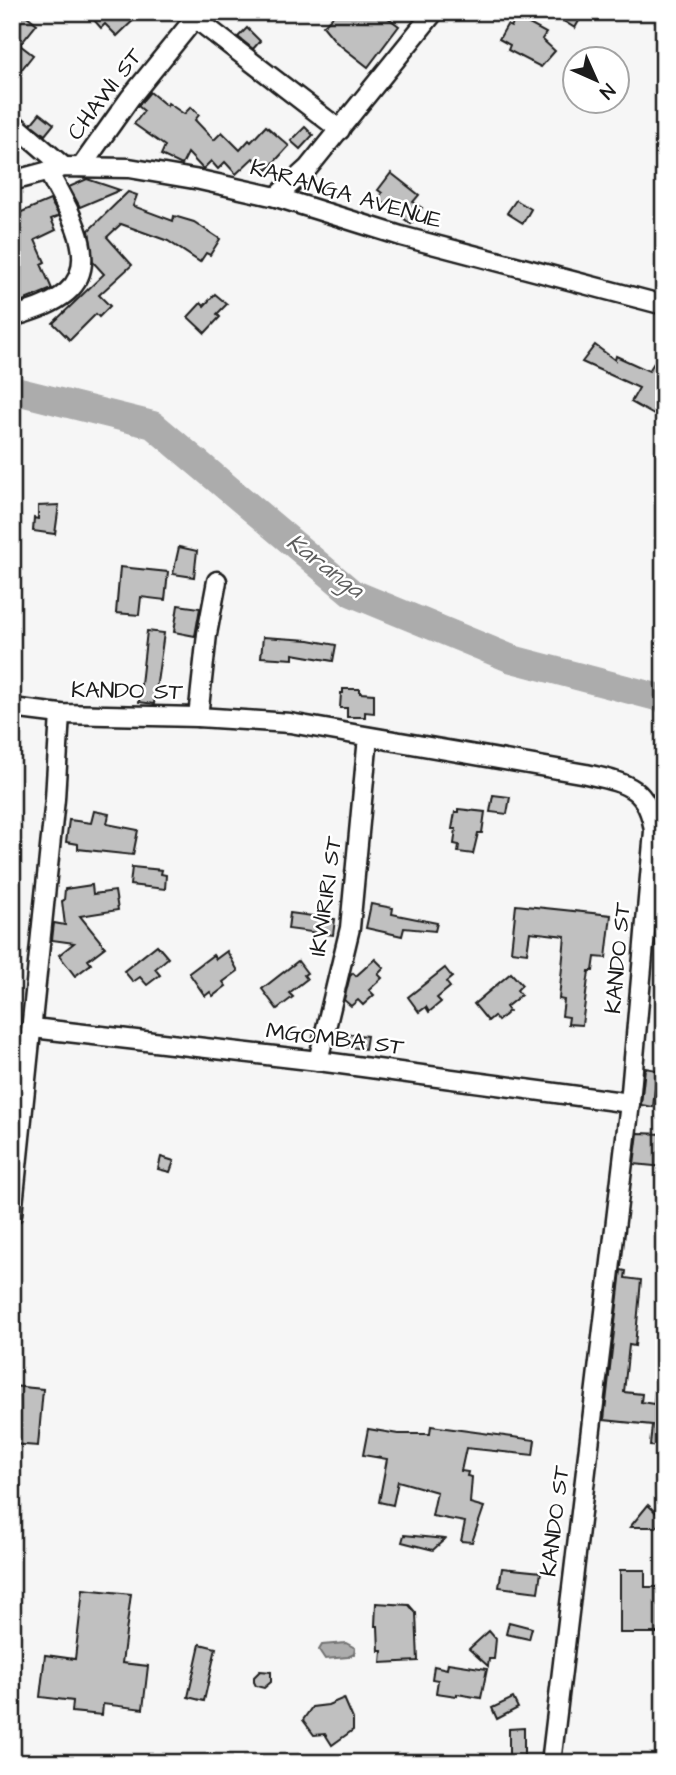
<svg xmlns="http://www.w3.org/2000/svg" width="676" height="1775" viewBox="0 0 676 1775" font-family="'Architects Daughter',sans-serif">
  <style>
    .water { fill: #acacac; stroke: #727272; stroke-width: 2 }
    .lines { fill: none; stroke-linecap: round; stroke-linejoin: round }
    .river { stroke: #acacac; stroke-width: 28 }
    .building { fill: #c0c0c0; stroke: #1c1c1c; stroke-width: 2 }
    .minor-casing { stroke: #1c1c1c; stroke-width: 23 }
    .minor { stroke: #fff; stroke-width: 18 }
    .labels { text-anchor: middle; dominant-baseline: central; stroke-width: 5; stroke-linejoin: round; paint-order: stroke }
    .street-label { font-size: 23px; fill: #1c1c1c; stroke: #fff }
    .water-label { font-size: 24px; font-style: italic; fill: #5d5d5d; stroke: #fff }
  </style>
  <rect width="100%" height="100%" fill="#f6f6f6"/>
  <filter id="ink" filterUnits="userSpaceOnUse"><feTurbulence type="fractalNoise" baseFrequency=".0143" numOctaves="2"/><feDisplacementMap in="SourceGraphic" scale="14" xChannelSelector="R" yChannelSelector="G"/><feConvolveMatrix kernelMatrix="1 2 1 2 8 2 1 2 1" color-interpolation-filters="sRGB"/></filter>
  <g filter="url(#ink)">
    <polygon class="water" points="346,1643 355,1648 354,1654 348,1657 325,1659 319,1650 322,1645"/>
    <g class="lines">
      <polyline class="river" points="12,390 153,425 352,593 512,659 664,699"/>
    </g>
    <g class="building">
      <polygon points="15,12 22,12 37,24 20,45 33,55 21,70 12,63 12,16"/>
      <polygon points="87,12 142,12 117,36 105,24 101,28"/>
      <polygon points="337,12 380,12 399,26 368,67 336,42 323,26"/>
      <polygon points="549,12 584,12 575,28"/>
      <polygon points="520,19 546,33 542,39 555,51 541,67 508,50 510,45 499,39 507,25 511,27 515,20 518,22"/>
      <polygon points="247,28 260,41 253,49 238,37"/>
      <polygon points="150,92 167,106 168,103 184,114 191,107 199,115 195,120 214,140 222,132 240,150 249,140 251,142 266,126 289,146 267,170 253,158 236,174 225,162 218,169 211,161 203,169 188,153 182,165 161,155 165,146 134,124 144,111 138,106"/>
      <polygon points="40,113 54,124 45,135 31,124"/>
      <polygon points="305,127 313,135 300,149 291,141"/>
      <polygon points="391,173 419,195 413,202 422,208 411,224 378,199 382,193 378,190"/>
      <polygon points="87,179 120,190 80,207 69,187"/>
      <polygon points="128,192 137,195 133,206 173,221 174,216 194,222 220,239 210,255 206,253 200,262 168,241 121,224 107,237 132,265 99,295 110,306 99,317 96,314 70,340 53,323 104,274 93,262 89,230"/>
      <polygon points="50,200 59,216 51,219 56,230 35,240 45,262 41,264 52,289 13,305 12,216"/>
      <polygon points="516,200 531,209 523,223 507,213"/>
      <polygon points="215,294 227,304 217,314 220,317 205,333 188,317 201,303 204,306"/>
      <polygon points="595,345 615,360 616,356 649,371 655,361 664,366 664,398 654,415 631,402 639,388 582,362"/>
      <polygon points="59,505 55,534 33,531 34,518 38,519 38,506"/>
      <polygon points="179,547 197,551 194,577 173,574"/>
      <polygon points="120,567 168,572 165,600 141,597 139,615 116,613"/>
      <polygon points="178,605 200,608 195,636 174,632"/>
      <polygon points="147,631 164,633 154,704 139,702"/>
      <polygon points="263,637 309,640 336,645 333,661 293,654 293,659 261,657"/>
      <polygon points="343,689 360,689 360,693 374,694 374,713 365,712 365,717 347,717 347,708 340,708 341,693 343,693"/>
      <polygon points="493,795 510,797 507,814 490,812"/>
      <polygon points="458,809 485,812 482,833 478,833 473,854 458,852 459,845 454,844 456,829 452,829 455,812 458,812"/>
      <polygon points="94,811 109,814 107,824 138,830 133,855 78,849 78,844 66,842 69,820 91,823"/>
      <polygon points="132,867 162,870 161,874 166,875 165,889 130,885"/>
      <polygon points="92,885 93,894 115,891 118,910 80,916 105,947 88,960 91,964 75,976 59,955 74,943 52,940 54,923 65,925 62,901 64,900 65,889"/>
      <polygon points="371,904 393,908 392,914 437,923 435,931 404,928 402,936 366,928"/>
      <polygon points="516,905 611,915 606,958 595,957 593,971 589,971 582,1025 568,1024 569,1017 562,1016 564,1000 559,999 565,936 530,932 527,953 511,951"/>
      <polygon points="290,913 335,919 333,935 288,929"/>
      <polygon points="157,945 168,958 155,969 160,975 147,985 140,977 133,982 124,971"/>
      <polygon points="227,951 238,971 223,982 226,986 213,996 210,992 205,996 189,973 213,955 216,959"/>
      <polygon points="375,959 384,968 378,974 382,978 369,990 374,995 363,1005 358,1000 351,1006 344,1000 350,976 353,973 356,976"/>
      <polygon points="298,961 307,973 304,975 307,979 289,993 293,997 277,1009 262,989"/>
      <polygon points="445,968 452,977 446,982 450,987 437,998 441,1002 429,1012 426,1007 419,1012 408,997"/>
      <polygon points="511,973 522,985 517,990 521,995 506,1007 509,1011 498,1021 494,1016 488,1021 474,1004"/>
      <polygon points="337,1033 367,1036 365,1049 333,1045"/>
      <polygon points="645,1068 657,1070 653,1107 641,1105"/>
      <polygon points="638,1133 664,1134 664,1167 634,1164"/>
      <polygon points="161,1157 174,1161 170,1172 158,1169"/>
      <polygon points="621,1270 626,1271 625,1278 641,1280 635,1346 629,1345 624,1392 642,1394 641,1402 654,1404 655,1392 664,1392 664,1447 650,1446 652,1425 604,1420"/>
      <polygon points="12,1386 43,1389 38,1446 12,1444"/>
      <polygon points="431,1426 535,1440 533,1455 466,1448 461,1471 468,1472 467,1476 472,1477 470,1503 484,1507 472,1542 461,1541 465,1522 432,1516 437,1492 398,1481 393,1505 379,1502 387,1459 363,1455 368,1429 398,1434 430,1434"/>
      <polygon points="648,1505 664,1520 656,1527 630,1527"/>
      <polygon points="404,1535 445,1539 433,1550 402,1542"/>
      <polygon points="502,1568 541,1572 538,1592 499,1587"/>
      <polygon points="620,1570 645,1570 645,1587 661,1587 661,1633 620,1633"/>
      <polygon points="83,1589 131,1594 122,1663 148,1666 143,1709 103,1704 102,1715 72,1712 73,1701 40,1697 45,1655 75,1659"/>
      <polygon points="376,1603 409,1605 416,1613 418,1661 381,1663 382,1651 379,1651 378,1626 375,1626"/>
      <polygon points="509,1622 532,1628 529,1639 506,1634"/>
      <polygon points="489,1631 496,1639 494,1659 489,1659 488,1666 469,1649"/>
      <polygon points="200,1644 216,1648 204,1701 188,1697"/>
      <polygon points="448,1663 487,1669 481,1698 457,1694 457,1696 436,1693 438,1680 432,1679 434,1666 447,1669"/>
      <polygon points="260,1671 271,1672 271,1682 264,1688 256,1686 254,1682 254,1677"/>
      <polygon points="344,1698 353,1719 353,1730 332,1745 325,1734 314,1735 303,1720 312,1707 328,1705"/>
      <polygon points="513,1698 518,1708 497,1719 492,1708"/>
      <polygon points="524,1728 524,1759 509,1759 509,1729"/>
    </g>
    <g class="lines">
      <defs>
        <g id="minor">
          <polyline points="187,12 340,130"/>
          <polyline points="12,122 64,167"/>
          <polyline points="81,167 130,98 195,18"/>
          <polyline points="12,181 64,167 129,168 200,180 276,197 401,236 664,305"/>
          <polyline points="276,197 308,168 434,12"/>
          <path d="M 12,317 C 31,311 52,305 67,292 C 104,260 64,204 48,171"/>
          <path d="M 12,708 L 60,714 L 198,717 L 290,723 L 586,774 C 625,783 648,786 654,831 L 630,1103 L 551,1763"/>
          <polyline points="198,717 207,634 217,581"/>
          <polyline points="33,1028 318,1061 630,1103"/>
          <polyline points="318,1061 350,928 368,737"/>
          <polyline points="12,1215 55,799 60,714"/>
        </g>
      </defs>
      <use href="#minor" class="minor-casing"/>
      <use href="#minor" class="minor"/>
    </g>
  </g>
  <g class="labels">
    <g class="street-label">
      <text transform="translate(105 94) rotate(-53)">CHAWI ST</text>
      <text transform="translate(346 194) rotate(16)">KARANGA AVENUE</text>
      <text transform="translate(127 691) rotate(1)">KANDO ST</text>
      <text transform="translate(326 896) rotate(-82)">IKWIRIRI ST</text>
      <text transform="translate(618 958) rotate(-85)">KANDO ST</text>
      <text transform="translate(335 1039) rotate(7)">MGOMBA ST</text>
      <text transform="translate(555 1521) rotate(-83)">KANDO ST</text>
    </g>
    <g class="water-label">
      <text transform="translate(325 566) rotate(37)">Karanga</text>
    </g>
  </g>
  <rect width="676" height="1775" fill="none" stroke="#fff" stroke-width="42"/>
  <rect x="21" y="21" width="634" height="1733" fill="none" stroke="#1c1c1c" stroke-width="2.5" filter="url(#ink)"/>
  <g transform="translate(596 80) rotate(135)"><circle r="33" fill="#ffffff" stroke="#a4a4a4" stroke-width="2"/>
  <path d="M0-5L12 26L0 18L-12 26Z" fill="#1c1c1c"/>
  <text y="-10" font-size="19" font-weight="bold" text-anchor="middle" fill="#1c1c1c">N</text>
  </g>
</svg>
